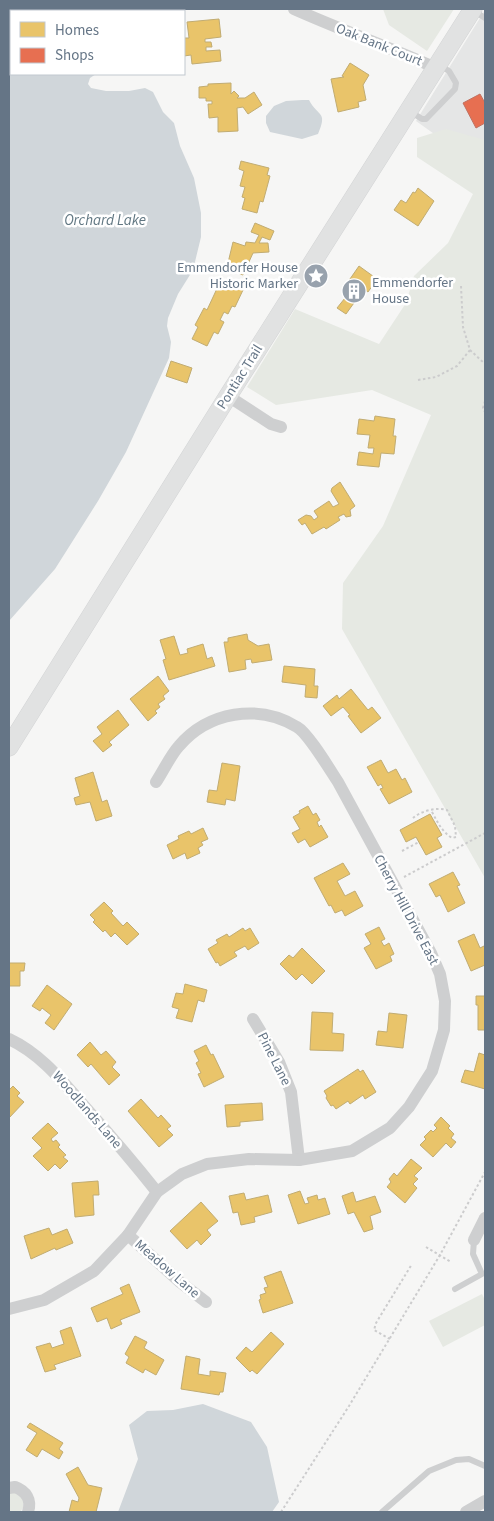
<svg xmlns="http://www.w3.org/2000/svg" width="494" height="1521" viewBox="0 0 494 1521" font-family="'Source Sans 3',sans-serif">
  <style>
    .built { fill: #e5e6e6 }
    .green { fill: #e6e9e3 }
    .water { fill: #d0d6da }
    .homes { fill: #e9c46a; stroke: #c1ac72 }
    .shops { fill: #e76f51; stroke: #c07161 }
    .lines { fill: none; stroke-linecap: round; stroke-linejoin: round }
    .secondary-casing { stroke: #d3d4d5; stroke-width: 19 }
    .path { stroke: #cccccd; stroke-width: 2; stroke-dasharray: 2.5 2.5; stroke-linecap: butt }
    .service { stroke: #cecfd0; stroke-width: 6 }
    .minor { stroke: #cecfd0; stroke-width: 12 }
    .secondary { stroke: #e1e2e2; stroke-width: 18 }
    .labels { text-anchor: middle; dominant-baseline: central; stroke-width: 5; stroke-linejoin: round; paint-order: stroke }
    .street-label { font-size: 14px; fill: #657586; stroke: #fff }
    .poi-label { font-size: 14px; fill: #657586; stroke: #fff; text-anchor: end }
    .water-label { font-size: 15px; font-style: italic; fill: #617782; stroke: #fff }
  </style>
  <rect width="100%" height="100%" fill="#f6f6f5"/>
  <polygon class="built" points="485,10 485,170 416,121"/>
  <g class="green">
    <polygon points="383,9 454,9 427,51 389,25"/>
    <polygon points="446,129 485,140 485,878 342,629 343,583 383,526 431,415 372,390 276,405 247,387 295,309 379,344 406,303 414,276 448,243 473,194 417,157 417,138"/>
    <polygon points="482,1294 485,1300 485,1325 443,1347 429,1321"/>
    <polygon points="13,1491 23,1497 23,1508 20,1512 9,1512 9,1492"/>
  </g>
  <g class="water">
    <polygon points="9,9 138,9 139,11 11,11 11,74 96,74 90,78 88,84 91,88 106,91 129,91 145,88 153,92 163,112 174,123 180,146 194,178 201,213 201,237 193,270 178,294 168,318 167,326 171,342 169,358 126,452 98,501 55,569 9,621"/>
    <path d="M 302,100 L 309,100 C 318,117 328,111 318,134 L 302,139 L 270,132 L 266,123 L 266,116 L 274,106 L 286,101 Z"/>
    <polygon points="203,1404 251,1422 267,1447 279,1502 272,1512 118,1512 138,1459 129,1425 147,1411 173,1410"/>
  </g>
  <g class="homes">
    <polygon points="219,19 221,37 205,39 205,42 211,42 212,47 206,47 206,51 220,50 221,61 192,64 191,55 184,56 184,38 189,38 187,22"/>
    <polygon points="350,63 369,75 363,85 366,100 358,102 359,107 338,112 331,79 344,77 342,76"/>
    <polygon points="231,83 231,94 234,91 239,96 237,98 245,98 254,92 262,105 248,114 243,107 237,108 238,131 218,132 218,117 209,118 208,104 212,104 212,101 206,101 206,98 199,98 199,87 208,86 208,84"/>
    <polygon points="241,161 269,168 267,175 270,176 263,202 260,201 257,213 242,209 245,198 242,197 245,187 240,186 244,171 239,169"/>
    <polygon points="418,188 434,201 418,226 394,210 401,200 406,203 413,192 415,193"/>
    <polygon points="255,223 274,231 270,240 262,237 259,243 268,243 269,252 253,253 243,275 230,270 230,268 227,267 233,242 245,246 246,242 255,243 259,235 251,232"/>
    <polygon points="359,266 377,279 368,292 364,289 346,314 337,308 349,293 343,289"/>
    <polygon points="221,280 243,290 235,307 232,306 228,314 224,312 220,320 224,322 218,334 214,332 207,346 192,339 198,327 195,325 204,308 207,310"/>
    <polygon points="171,361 192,368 187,383 166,376"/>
    <polygon points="375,416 395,419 393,436 396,436 394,454 381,453 379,467 357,465 359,452 373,454 374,448 368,448 370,435 357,434 359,419 374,421"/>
    <polygon points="340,482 355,506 350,510 351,516 346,517 344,514 338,517 340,520 326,529 324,527 312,534 305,523 302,525 298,520 306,515 311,516 314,520 318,517 314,511 329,501 333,507 339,504 331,491 332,488"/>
    <polygon points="247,634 248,640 258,646 269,644 272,660 252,663 251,659 245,660 246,669 229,672 224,642 228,642 228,638"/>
    <polygon points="174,636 180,655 188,653 187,649 203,644 207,659 212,657 215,666 169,680 163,660 166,659 160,640"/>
    <polygon points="284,666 315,669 314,686 318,686 317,698 305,697 306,685 282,682"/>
    <polygon points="158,676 169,691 163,696 165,699 158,704 160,707 155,711 157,713 148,721 130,699"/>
    <polygon points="351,689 368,710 372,707 381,718 361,733 348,716 350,715 343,707 331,716 323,706 337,695 339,699"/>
    <polygon points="118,710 129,725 109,742 112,745 103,752 93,741 102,734 97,727"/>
    <polygon points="381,760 388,773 396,769 402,780 405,778 412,792 389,804 380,789 383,788 381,784 378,786 367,767"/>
    <polygon points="222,763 240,766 235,801 226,799 225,805 207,802 209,790 217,791"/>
    <polygon points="93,772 102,802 107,800 112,816 96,821 90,802 76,805 74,798 80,796 75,778"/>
    <polygon points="308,806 313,815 316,813 320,820 317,822 319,827 321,825 328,837 310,847 305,839 298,843 292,833 300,829 293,817 300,813 299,811"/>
    <polygon points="430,814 442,835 437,838 442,847 426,855 416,837 406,842 400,830"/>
    <polygon points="203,828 208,839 201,842 203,845 198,848 200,853 187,859 185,853 173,859 167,845 179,839 178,836 189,831 191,834"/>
    <polygon points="343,863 350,874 337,881 345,896 355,891 363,906 345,916 342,910 335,913 331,905 329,906 314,878"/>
    <polygon points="453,872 460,885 457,886 465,903 448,912 440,895 436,897 429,884"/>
    <polygon points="104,902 113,911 111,913 123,926 127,922 139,934 127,945 115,933 111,937 105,930 103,932 93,922 95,920 90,915"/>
    <polygon points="379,927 385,939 381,941 384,946 389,943 394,954 390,956 392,961 376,969 364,948 371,944 365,934"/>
    <polygon points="243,928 245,931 250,928 259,943 248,950 245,946 234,952 237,956 220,966 218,962 216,963 208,949 218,943 216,940 227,934 229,937"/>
    <polygon points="474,934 480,948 484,946 485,948 485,965 471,971 458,941"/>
    <polygon points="302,948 325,971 312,984 302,974 296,980 280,964 289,955 293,958"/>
    <polygon points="9,963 25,963 24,971 20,971 20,986 9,986"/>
    <polygon points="185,984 207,990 204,1002 198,1000 192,1022 176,1018 179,1009 172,1007 176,993 183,994"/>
    <polygon points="47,985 72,1004 54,1030 45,1023 51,1015 42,1008 40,1011 32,1006"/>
    <polygon points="476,996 485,996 485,1030 478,1030 478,1005 476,1005"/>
    <polygon points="312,1012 333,1013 332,1033 344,1034 343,1051 310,1050"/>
    <polygon points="389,1013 407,1015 403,1048 376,1045 378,1031 387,1032"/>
    <polygon points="90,1042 101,1055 106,1051 116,1062 112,1067 120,1075 109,1085 91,1064 88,1067 77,1055"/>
    <polygon points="206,1045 211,1055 213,1054 224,1077 204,1087 198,1074 201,1073 196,1063 199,1061 194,1051"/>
    <polygon points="479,1053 485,1055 485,1089 461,1082 465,1070 474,1072"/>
    <polygon points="358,1069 360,1072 363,1070 376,1092 365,1099 363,1095 350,1104 348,1101 336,1109 333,1105 331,1106 326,1098 327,1096 324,1091"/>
    <polygon points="13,1086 20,1093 17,1096 24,1102 9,1118 9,1088 10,1089"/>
    <polygon points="141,1099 158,1118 161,1115 171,1126 167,1129 173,1135 159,1147 128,1111"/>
    <polygon points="262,1103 263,1120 240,1122 240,1126 227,1127 225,1105"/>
    <polygon points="441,1117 450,1126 448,1128 454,1134 451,1138 456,1142 451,1148 446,1143 433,1157 420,1145 426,1139 424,1137 431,1130 433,1132 437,1128 434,1125"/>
    <polygon points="48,1123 58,1133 51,1139 53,1142 56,1140 60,1145 58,1147 66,1155 63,1157 68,1161 60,1169 55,1164 48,1171 33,1156 42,1148 32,1138"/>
    <polygon points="411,1159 422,1168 414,1176 418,1179 413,1184 417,1188 405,1203 387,1187 391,1182 389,1179 394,1173 397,1176"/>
    <polygon points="98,1181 99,1195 93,1195 94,1215 75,1217 72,1183"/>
    <polygon points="300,1191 305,1204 309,1203 307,1198 317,1195 318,1200 325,1198 330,1214 298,1224 288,1195"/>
    <polygon points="353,1192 356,1202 375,1196 381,1212 370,1216 373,1229 364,1232 354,1212 348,1214 342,1196"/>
    <polygon points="244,1193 246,1200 268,1195 272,1212 254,1217 255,1222 241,1225 238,1212 233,1213 229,1196"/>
    <polygon points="201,1202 218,1221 207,1230 211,1235 201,1245 197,1240 187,1249 170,1231"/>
    <polygon points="49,1228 52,1235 67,1229 73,1243 56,1250 55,1248 31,1259 24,1236"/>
    <polygon points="281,1271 293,1303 263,1313 259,1300 261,1299 260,1295 266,1293 264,1288 268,1287 264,1277"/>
    <polygon points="129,1284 140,1312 120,1320 122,1324 111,1329 107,1318 97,1322 91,1308 123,1294 120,1288"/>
    <polygon points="71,1327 81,1356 54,1365 56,1369 45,1372 36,1347 50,1343 52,1348 64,1344 60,1331"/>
    <polygon points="271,1332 284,1344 257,1374 252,1370 250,1372 236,1358 246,1347 252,1352"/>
    <polygon points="135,1336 147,1342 144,1348 164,1360 156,1375 145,1369 143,1373 126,1363 129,1357 125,1354"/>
    <polygon points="186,1356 200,1359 198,1374 210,1376 210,1371 226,1373 223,1392 220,1392 219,1395 181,1389"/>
    <polygon points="30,1423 63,1443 59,1449 63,1452 59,1459 42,1449 37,1457 26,1450 37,1433 27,1427"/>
    <polygon points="78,1467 88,1485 102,1488 96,1512 69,1512 72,1500 78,1502 79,1498 66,1474"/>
  </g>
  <polygon class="shops" points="480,94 485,103 485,123 476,128 463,103"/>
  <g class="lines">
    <defs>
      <polyline id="secondary" points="9,747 228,396 473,9"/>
    </defs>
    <use href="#secondary" class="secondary-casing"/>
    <g class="path">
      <polyline points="461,286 463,327 470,350 485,364"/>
      <polyline points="418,380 436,377 457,366 470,350"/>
      <polyline points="485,401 483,408 485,412"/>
      <path d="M 413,818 C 421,811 436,807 447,810 L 455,826 L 456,837 L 452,838 C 441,831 437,821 431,810"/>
      <polyline points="402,851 419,842"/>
      <polyline points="404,877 485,833"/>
      <polyline points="426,1247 451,1262"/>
      <polyline points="390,1339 374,1330 376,1323 412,1264"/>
      <polyline points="281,1512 349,1406 440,1255 485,1172"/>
    </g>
    <g class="service">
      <polyline points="474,11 485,18"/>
      <polyline points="411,112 422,119 426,119 455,89 456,83 449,71 439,65"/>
      <polyline points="455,1289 482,1274 473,1254 474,1240"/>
      <polyline points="382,1512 429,1471 456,1460 469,1459 485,1466"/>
    </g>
    <g class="minor">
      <path d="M 294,9 C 341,30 389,47 436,68"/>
      <polyline points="228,396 271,424 281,427"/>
      <polyline points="253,1019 279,1062 291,1092 299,1160"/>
      <path d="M 9,1039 C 41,1054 62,1081 85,1107 C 110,1135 134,1163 157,1192"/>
      <polyline points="128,1235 180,1282 206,1302"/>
      <polyline points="474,1240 485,1218"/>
      <path d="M 9,1309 L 44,1300 L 94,1271 L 128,1235 L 157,1192 L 182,1174 L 207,1164 L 249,1159 L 299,1160 L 352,1151 L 390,1128 L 409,1107 L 432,1071 L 444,1030 L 445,1001 L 440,974 L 431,953 L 338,782 C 330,770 308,733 297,727 C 258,703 208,712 179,746 C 170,756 164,770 156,782"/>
      <path d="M 9,1488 L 15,1487 C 26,1491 32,1500 28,1512"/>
      <polyline points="466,1512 485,1501"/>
    </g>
    <use href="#secondary" class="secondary"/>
  </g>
  <defs>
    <symbol id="sight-disc" viewBox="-11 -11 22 22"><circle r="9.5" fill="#98a2ad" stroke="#fff"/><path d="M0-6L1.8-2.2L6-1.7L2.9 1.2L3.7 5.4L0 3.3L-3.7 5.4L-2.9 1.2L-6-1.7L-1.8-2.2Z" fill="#fff"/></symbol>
    <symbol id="building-disc" viewBox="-11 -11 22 22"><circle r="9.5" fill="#98a2ad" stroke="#fff"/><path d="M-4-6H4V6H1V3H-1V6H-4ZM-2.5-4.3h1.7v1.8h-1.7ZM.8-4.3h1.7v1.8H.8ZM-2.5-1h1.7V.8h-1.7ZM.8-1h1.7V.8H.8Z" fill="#fff"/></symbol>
  </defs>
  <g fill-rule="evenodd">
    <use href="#sight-disc" x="302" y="262" width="28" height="28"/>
    <use href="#building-disc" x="340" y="277" width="28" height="28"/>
  </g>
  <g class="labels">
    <g class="street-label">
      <text transform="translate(379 45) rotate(22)">Oak Bank Court</text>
      <text transform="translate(240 377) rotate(-58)">Pontiac Trail</text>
      <text transform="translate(406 910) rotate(62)">Cherry Hill Drive East</text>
      <text transform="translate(274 1059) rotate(63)">Pine Lane</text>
      <text transform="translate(87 1110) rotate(49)">Woodlands Lane</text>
      <text transform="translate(167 1269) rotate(41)">Meadow Lane</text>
    </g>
    <g class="poi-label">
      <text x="298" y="268">Emmendorfer House<tspan x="298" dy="16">Historic Marker</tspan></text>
      <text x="372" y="283" text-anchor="start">Emmendorfer<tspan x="372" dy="16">House</tspan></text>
    </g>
    <g class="water-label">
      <text x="105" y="220">Orchard Lake</text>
    </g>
  </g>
  <rect width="494" height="1521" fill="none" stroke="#657586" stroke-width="20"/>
  <rect x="10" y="10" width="175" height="65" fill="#ffffff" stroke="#c1c8cf"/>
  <rect x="20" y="22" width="25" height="15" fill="#e9c46a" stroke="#c1c8cf"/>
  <text x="55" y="35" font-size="15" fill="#657586">Homes</text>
  <rect x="20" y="48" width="25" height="15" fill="#e76f51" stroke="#c1c8cf"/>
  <text x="55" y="60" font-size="15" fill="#657586">Shops</text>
</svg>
